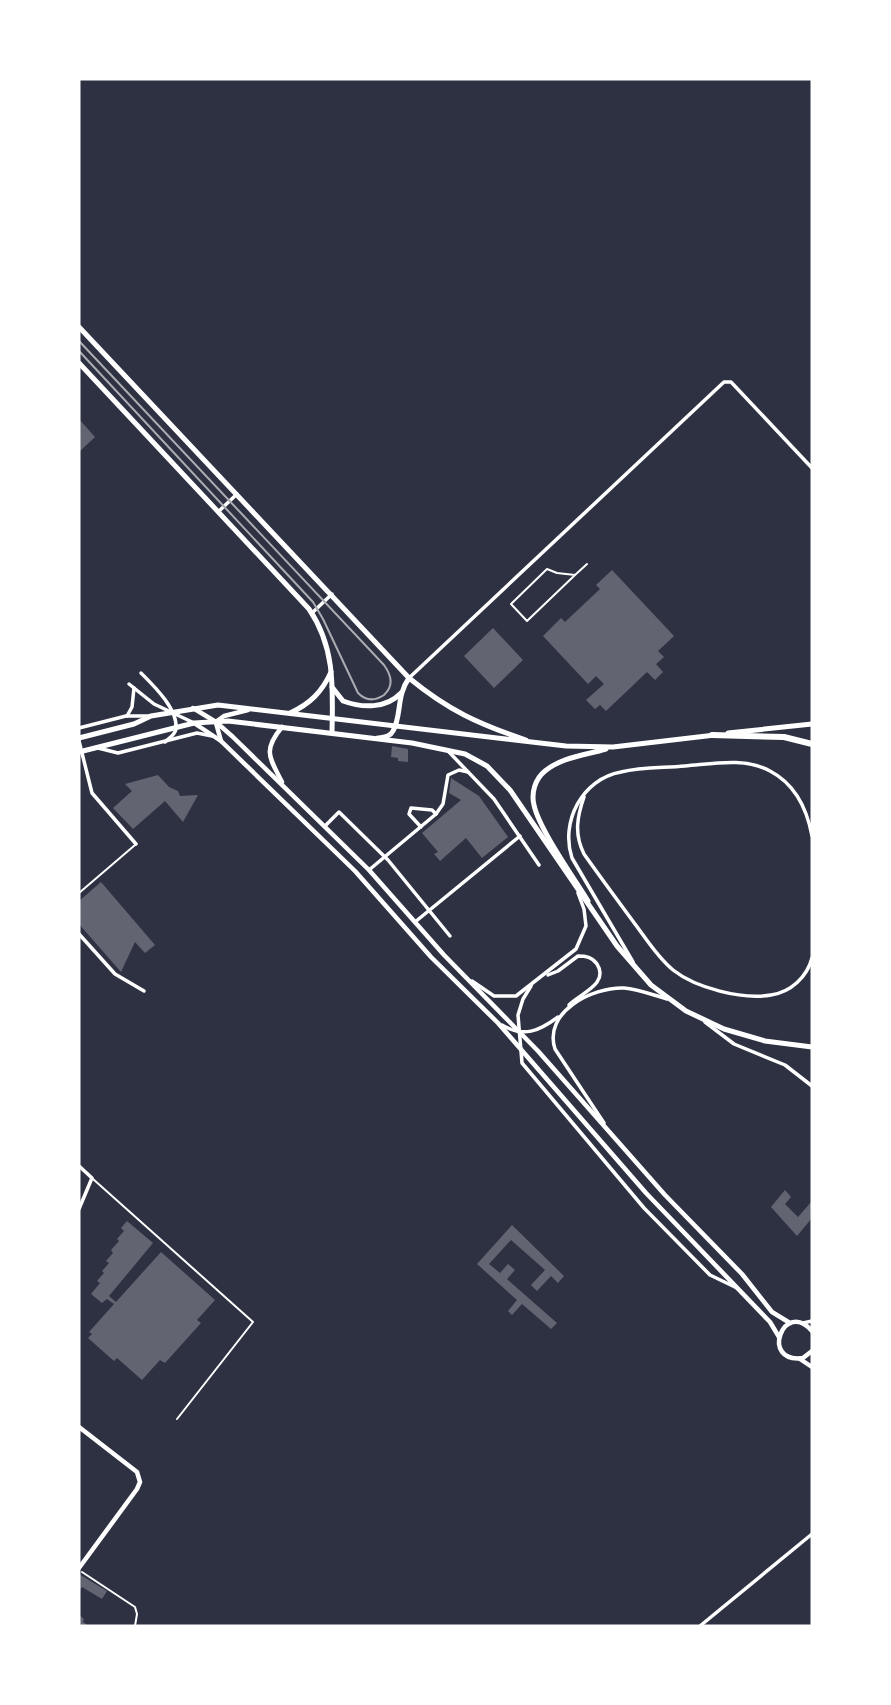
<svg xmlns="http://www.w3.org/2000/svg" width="891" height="1705" viewBox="0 0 891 1705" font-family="Poppins,sans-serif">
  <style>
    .building { fill: #626471 }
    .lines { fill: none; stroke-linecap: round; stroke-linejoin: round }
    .path { stroke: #fff; stroke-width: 2 }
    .service { stroke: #fff; stroke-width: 2 }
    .minor { stroke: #fff; stroke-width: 3.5 }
    .tertiary { stroke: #fff; stroke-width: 4.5 }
    .secondary { stroke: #fff; stroke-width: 5 }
    .primary { stroke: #fff; stroke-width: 5 }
    .motorway { stroke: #fff; stroke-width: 6 }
    .tram { stroke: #abadb3; stroke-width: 2 }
  </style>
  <rect width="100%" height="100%" fill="#2d3142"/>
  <g class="building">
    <polygon points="79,419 95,437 79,452"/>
    <polygon points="612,570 674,636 658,651 664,657 656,664 663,672 655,680 647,672 606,711 600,705 595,709 586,700 604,684 596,676 588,684 543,636 561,618 565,622 600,589 596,585"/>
    <polygon points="493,628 523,660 494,688 464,656"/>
    <polygon points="392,746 408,749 408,762 398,761 398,758 391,757"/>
    <polygon points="158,775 169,787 178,791 180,796 198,795 183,822 165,801 133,829 113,808 132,791 125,784"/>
    <polygon points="451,778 479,796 508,837 482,858 466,838 440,861 434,854 438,852 422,833 461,800 449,793"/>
    <polygon points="101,882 155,945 145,953 135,942 121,972 79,924 79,901"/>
    <polygon points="785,1190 791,1197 785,1204 798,1217 812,1201 812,1218 797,1236 771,1207"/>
    <polygon points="127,1221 153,1243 109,1296 116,1302 161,1252 215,1300 197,1320 201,1323 165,1363 160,1360 142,1380 117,1358 114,1361 88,1338 92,1334 89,1332 114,1304 107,1299 102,1303 91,1294 100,1283 97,1281 104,1273 102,1271 109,1263 106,1261 113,1253 111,1250 119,1241 117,1239 124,1231 121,1228"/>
    <polygon points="512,1225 564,1276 558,1283 551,1276 537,1291 531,1285 545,1270 511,1240 489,1264 500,1273 508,1264 515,1270 507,1279 557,1323 551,1329 522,1304 512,1315 508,1311 517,1300 477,1264"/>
    <polygon points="79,1574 107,1591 102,1599 82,1587 79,1591"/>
    <polygon points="79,1615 84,1619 83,1622 89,1626 79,1626"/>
  </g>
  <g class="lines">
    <polyline class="path" points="82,1572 135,1607 137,1614 135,1626"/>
    <g class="service">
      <polyline points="575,575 527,621 511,604 547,569 557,573 575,575 587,564"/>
      <polyline points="79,893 135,845"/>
      <polyline points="93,1179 253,1322 177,1419"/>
    </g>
    <g class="minor">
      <polyline points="218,512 237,494"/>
      <polyline points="312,613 332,594"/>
      <path d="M 141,673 C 154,686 178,709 176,729 C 175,735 169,738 165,742"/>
      <polyline points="409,678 724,382 731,382 812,468"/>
      <polyline points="129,684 154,704 192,722"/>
      <polyline points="127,716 132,707 134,688"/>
      <polyline points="79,728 126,716 149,716"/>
      <polyline points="79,741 92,793 136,844"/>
      <polyline points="98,748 118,753 197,733 212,736"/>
      <polyline points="449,752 494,799 539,865"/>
      <path d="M 584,797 C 577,817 574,834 584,854 C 601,878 618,901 635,924 C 647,940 658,958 673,970 C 696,988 742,1000 771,995 C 791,992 807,977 812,958"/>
      <polyline points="436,814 443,804 448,775 459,770 468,772"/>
      <polyline points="325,826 339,812 388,860 450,936"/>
      <polyline points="369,870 436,814 432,810 411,808 409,814 421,827"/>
      <polyline points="415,922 520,836"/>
      <polyline points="79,934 115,974 144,991"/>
      <path d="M 633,962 L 572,858 C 560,822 582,779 621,772 C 642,767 664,768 685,766 C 712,764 745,757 770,771 C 795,784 807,809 812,836"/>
      <path d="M 548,975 L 558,971 L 578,956 C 586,956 592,957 597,964 C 610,984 579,994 569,1005"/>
      <polyline points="472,981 494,996 516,996 576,949 586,926 584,909 578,893"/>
      <polyline points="531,986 523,999 518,1015 522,1063 644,1208 710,1275 737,1288"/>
      <polyline points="705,1022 734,1044 785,1065 812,1086"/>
      <path d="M 502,1025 C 524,1038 539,1031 558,1017"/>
      <path d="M 604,1123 L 555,1049 C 543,1012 592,987 624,988 C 638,989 653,995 667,999"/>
      <polyline points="79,1166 92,1178 79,1209"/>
      <polyline points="803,1323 812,1321"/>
      <polyline points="700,1626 812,1534"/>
    </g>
    <g class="tertiary">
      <polyline points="193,708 216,722 233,737 369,870 444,955 538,1051 665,1195 742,1274 772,1312 790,1323"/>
      <polyline points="217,721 224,716 248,710"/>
      <polyline points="194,723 221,741 355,871 431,957 498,1023 646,1193 770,1322 779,1337"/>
      <polyline points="216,723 221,741"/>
      <path d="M 282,727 C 262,751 270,758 282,782"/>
      <path d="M 812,1331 C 784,1298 759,1364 803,1358 L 812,1351"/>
      <polyline points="800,1359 812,1367"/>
      <polyline points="79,1427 137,1472 140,1482 137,1489 79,1568"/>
    </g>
    <g class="secondary">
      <path d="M 79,327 L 409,678 C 448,710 478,724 526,740"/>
      <path d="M 79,363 L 309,609 C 335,647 333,687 332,732"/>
      <path d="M 332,687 L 343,701 C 362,708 386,709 401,693"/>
      <path d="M 290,713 C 310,704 322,692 331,672"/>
      <path d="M 378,738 C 384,737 390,737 393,731 C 402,715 396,696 409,678"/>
    </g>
    <g class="primary">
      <polyline points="728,733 812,724"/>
      <polyline points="79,738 134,724 151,716 218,705 566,746 613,747 715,735"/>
      <polyline points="79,752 194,723 228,721 412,743 465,754 487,766 510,790 617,946 651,985 686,1011 724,1029 765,1041 812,1047"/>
      <path d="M 588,901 C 574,878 539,829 534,805 C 531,793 535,779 545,771 C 562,757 586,755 606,749"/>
    </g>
    <polyline class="motorway" points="712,735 784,737 812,744"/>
    <path class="tram" d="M 79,341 L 384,665 C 392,676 394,686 384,695 C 375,701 366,701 358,693 L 323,619 L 313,602 L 79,351"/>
  </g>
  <rect width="891" height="1705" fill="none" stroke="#ffffff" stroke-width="161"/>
</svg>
